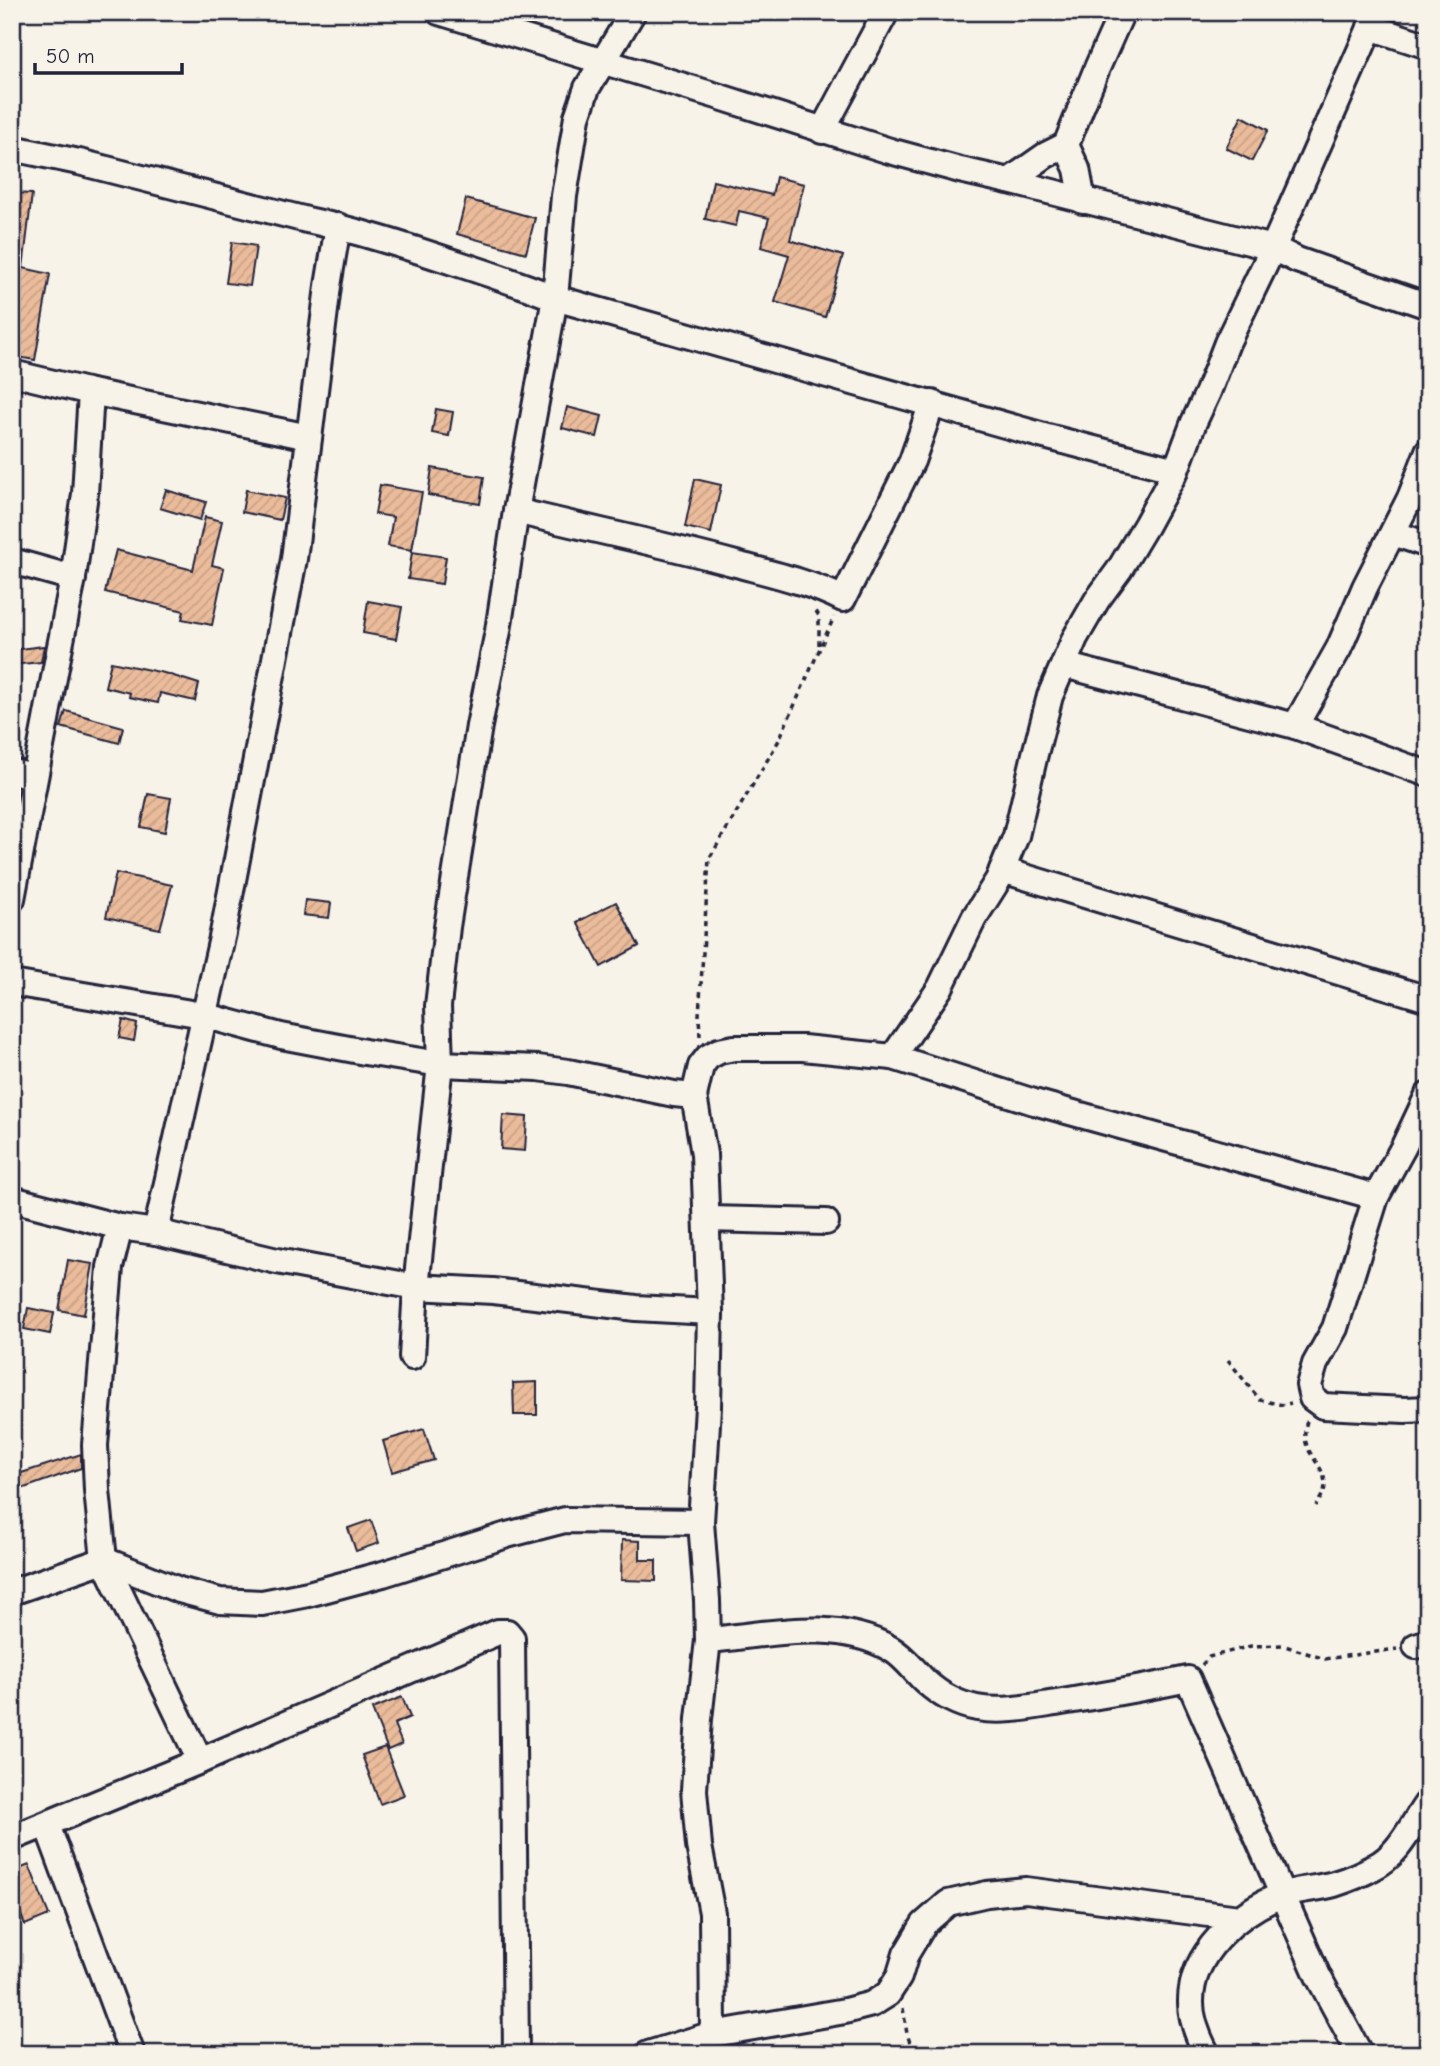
<svg xmlns="http://www.w3.org/2000/svg" width="1440" height="2066" viewBox="0 0 1440 2066" font-family="'Comic Neue',sans-serif">
  <style>
    .building { fill: url(#building-hatch); stroke: #22223b; stroke-width: 2 }
    .lines { fill: none; stroke-linecap: round; stroke-linejoin: round }
    .minor-casing { stroke: #22223b; stroke-width: 30 }
    .path { stroke: #22223b; stroke-width: 3.5; stroke-dasharray: 5 5; stroke-linecap: butt }
    .minor { stroke: #f7f3e8; stroke-width: 24 }
  </style>
  <defs>
    <pattern id="building-hatch" width="6" height="6" patternUnits="userSpaceOnUse" patternTransform="scale(1.75)"><rect width="6" height="6" fill="#ebbc9b"/><path d="M-1 1l2-2M0 6l6-6M5 7l2-2" fill="none" stroke="#c9a186"/></pattern>
  </defs>
  <rect width="100%" height="100%" fill="#f7f3e8"/>
  <filter id="ink" filterUnits="userSpaceOnUse"><feTurbulence type="fractalNoise" baseFrequency=".0143" numOctaves="2"/><feDisplacementMap in="SourceGraphic" scale="14" xChannelSelector="R" yChannelSelector="G"/><feConvolveMatrix kernelMatrix="1 2 1 2 8 2 1 2 1" color-interpolation-filters="sRGB"/></filter>
  <g filter="url(#ink)">
    <g class="building">
      <polygon points="1242,116 1268,130 1252,161 1226,148"/>
      <polygon points="776,177 804,184 790,240 843,256 825,317 775,302 789,255 761,247 769,218 739,211 736,226 705,219 713,181 772,195"/>
      <polygon points="12,193 32,194 23,268 50,274 35,360 12,356"/>
      <polygon points="466,199 535,218 526,253 457,234"/>
      <polygon points="232,242 256,246 250,286 226,283"/>
      <polygon points="567,407 602,416 597,437 562,428"/>
      <polygon points="436,409 453,412 449,436 432,433"/>
      <polygon points="432,468 484,477 480,504 428,495"/>
      <polygon points="695,479 721,485 711,533 685,527"/>
      <polygon points="380,485 422,492 412,550 388,546 393,517 375,514"/>
      <polygon points="166,490 206,502 200,520 160,508"/>
      <polygon points="246,490 285,498 280,520 242,512"/>
      <polygon points="205,517 222,521 212,565 224,568 212,625 182,619 184,611 105,592 116,550 193,570"/>
      <polygon points="412,552 446,557 442,584 408,579"/>
      <polygon points="368,601 402,607 396,639 363,633"/>
      <polygon points="44,646 41,662 12,665 12,650"/>
      <polygon points="111,662 164,673 199,684 195,701 160,693 158,703 129,697 130,693 105,687"/>
      <polygon points="66,711 123,727 119,743 61,727"/>
      <polygon points="148,794 171,798 165,832 141,827"/>
      <polygon points="116,873 172,885 160,929 106,917"/>
      <polygon points="305,900 331,903 329,918 303,915"/>
      <polygon points="616,902 639,946 601,967 577,922"/>
      <polygon points="123,1020 137,1024 134,1041 119,1038"/>
      <polygon points="503,1115 527,1117 525,1151 501,1149"/>
      <polygon points="68,1260 93,1264 84,1315 59,1310"/>
      <polygon points="28,1308 54,1313 50,1334 24,1329"/>
      <polygon points="537,1382 537,1415 514,1415 513,1383"/>
      <polygon points="424,1429 434,1460 392,1472 383,1441"/>
      <polygon points="81,1454 81,1468 16,1491 12,1476"/>
      <polygon points="371,1520 379,1543 356,1551 348,1528"/>
      <polygon points="622,1540 640,1541 640,1560 656,1560 656,1581 621,1580"/>
      <polygon points="402,1697 410,1717 394,1724 402,1744 388,1750 372,1709"/>
      <polygon points="385,1747 404,1795 380,1804 362,1755"/>
      <polygon points="29,1865 49,1915 25,1925 12,1892 12,1872"/>
    </g>
    <g class="lines">
      <defs>
        <g id="minor">
          <polyline points="439,12 717,96 890,151 960,170 1009,181 1273,248 1297,260 1428,306"/>
          <polyline points="1370,27 1428,46"/>
          <polyline points="822,131 886,12"/>
          <path d="M 12,148 L 79,162 L 307,220 C 356,230 405,246 453,262 C 487,273 521,284 555,298 L 1044,436 L 1176,470"/>
          <polyline points="1009,181 1046,155 1066,145"/>
          <polyline points="1083,201 1077,169 1066,145 1097,68 1122,12"/>
          <polyline points="12,373 91,392 85,494 73,578 12,899"/>
          <polyline points="91,392 309,437"/>
          <path d="M 516,511 C 589,529 663,544 736,564 C 773,574 809,582 843,599 L 912,461 L 932,403"/>
          <polyline points="1393,533 1428,545"/>
          <polyline points="12,561 73,578"/>
          <polyline points="1064,665 1295,726 1428,774"/>
          <polyline points="1295,726 1339,648 1365,587 1410,498 1428,451"/>
          <polyline points="12,772 34,777"/>
          <polyline points="1002,870 1428,999"/>
          <polyline points="12,983 203,1015 281,1036 365,1052 440,1064 538,1068 568,1072 674,1094 694,1096 704,1154 710,1312 708,1407 701,1522 707,1600 708,1640 699,1719 694,1790 699,1846 712,1913 713,2034"/>
          <polyline points="893,1057 940,988 974,918 998,880 1016,836 1035,754 1050,696 1075,638 1097,600 1119,570 1146,525 1176,470 1194,422 1208,392 1227,343 1273,248 1377,12"/>
          <polyline points="1428,1095 1404,1146 1376,1197 1335,1328 1315,1364 1309,1385 1312,1398 1323,1406 1405,1410 1428,1409"/>
          <polyline points="694,1096 701,1066 708,1057 719,1051 734,1048 803,1048 893,1057 1034,1102 1376,1197"/>
          <polyline points="12,1199 120,1227 156,1232 277,1261 416,1287 493,1291 636,1308 710,1312"/>
          <polyline points="708,1219 826,1222"/>
          <polyline points="120,1227 110,1267 95,1445 97,1490 104,1560 200,1761"/>
          <polyline points="156,1232 223,933 294,559 328,286 338,226"/>
          <polyline points="412,1357 416,1287 440,1064 438,1006 447,927 479,726 498,631 516,511 555,298 564,196 577,117 587,88 633,12"/>
          <polyline points="12,1592 104,1560 179,1590 220,1601 262,1603 308,1594 383,1574 507,1535 565,1520 701,1522"/>
          <path d="M 708,1640 C 767,1635 836,1617 891,1649 C 905,1657 914,1671 926,1682 C 940,1695 959,1705 977,1708 C 1005,1713 1035,1706 1062,1702 C 1104,1695 1146,1688 1188,1679 L 1318,1976 L 1360,2054"/>
          <polyline points="1416,1646 1428,1642"/>
          <polyline points="47,1825 132,2054"/>
          <polyline points="12,1838 200,1761 498,1632 507,1632 512,1638 516,2054"/>
          <polyline points="648,2054 713,2034 845,2011 872,2004 888,1994 899,1977 906,1954 924,1924 948,1903 987,1894 1026,1890 1239,1918"/>
          <path d="M 1207,2054 C 1199,2039 1191,2021 1191,2003 C 1190,1953 1238,1912 1282,1895 C 1298,1889 1317,1889 1334,1884 C 1347,1880 1362,1874 1374,1867 C 1400,1854 1411,1825 1428,1802"/>
        </g>
      </defs>
      <use href="#minor" class="minor-casing"/>
      <g class="path">
        <polyline points="816,611 819,616 819,645"/>
        <polyline points="700,1036 699,1015 709,859 778,742 834,617"/>
        <polyline points="1228,1360 1260,1400 1283,1405 1291,1403"/>
        <path d="M 1307,1421 C 1297,1453 1325,1461 1325,1485 C 1325,1493 1319,1500 1316,1506"/>
        <polyline points="1202,1665 1209,1657 1251,1646 1282,1645 1325,1659 1397,1649"/>
        <polyline points="903,2008 907,2034 914,2054"/>
      </g>
      <use href="#minor" class="minor"/>
    </g>
  </g>
  <rect width="1440" height="2066" fill="none" stroke="#f7f3e8" stroke-width="42"/>
  <rect x="21" y="21" width="1398" height="2024" fill="none" stroke="#22223b" stroke-width="2.5" filter="url(#ink)"/>
  <path d="M35 63v10h147v-10" fill="none" stroke="#22223b" stroke-width="3.5"/>
  <text x="46" y="63" font-size="21" fill="#22223b" stroke="#f7f3e8" stroke-width="5" paint-order="stroke">50 m</text>
</svg>
